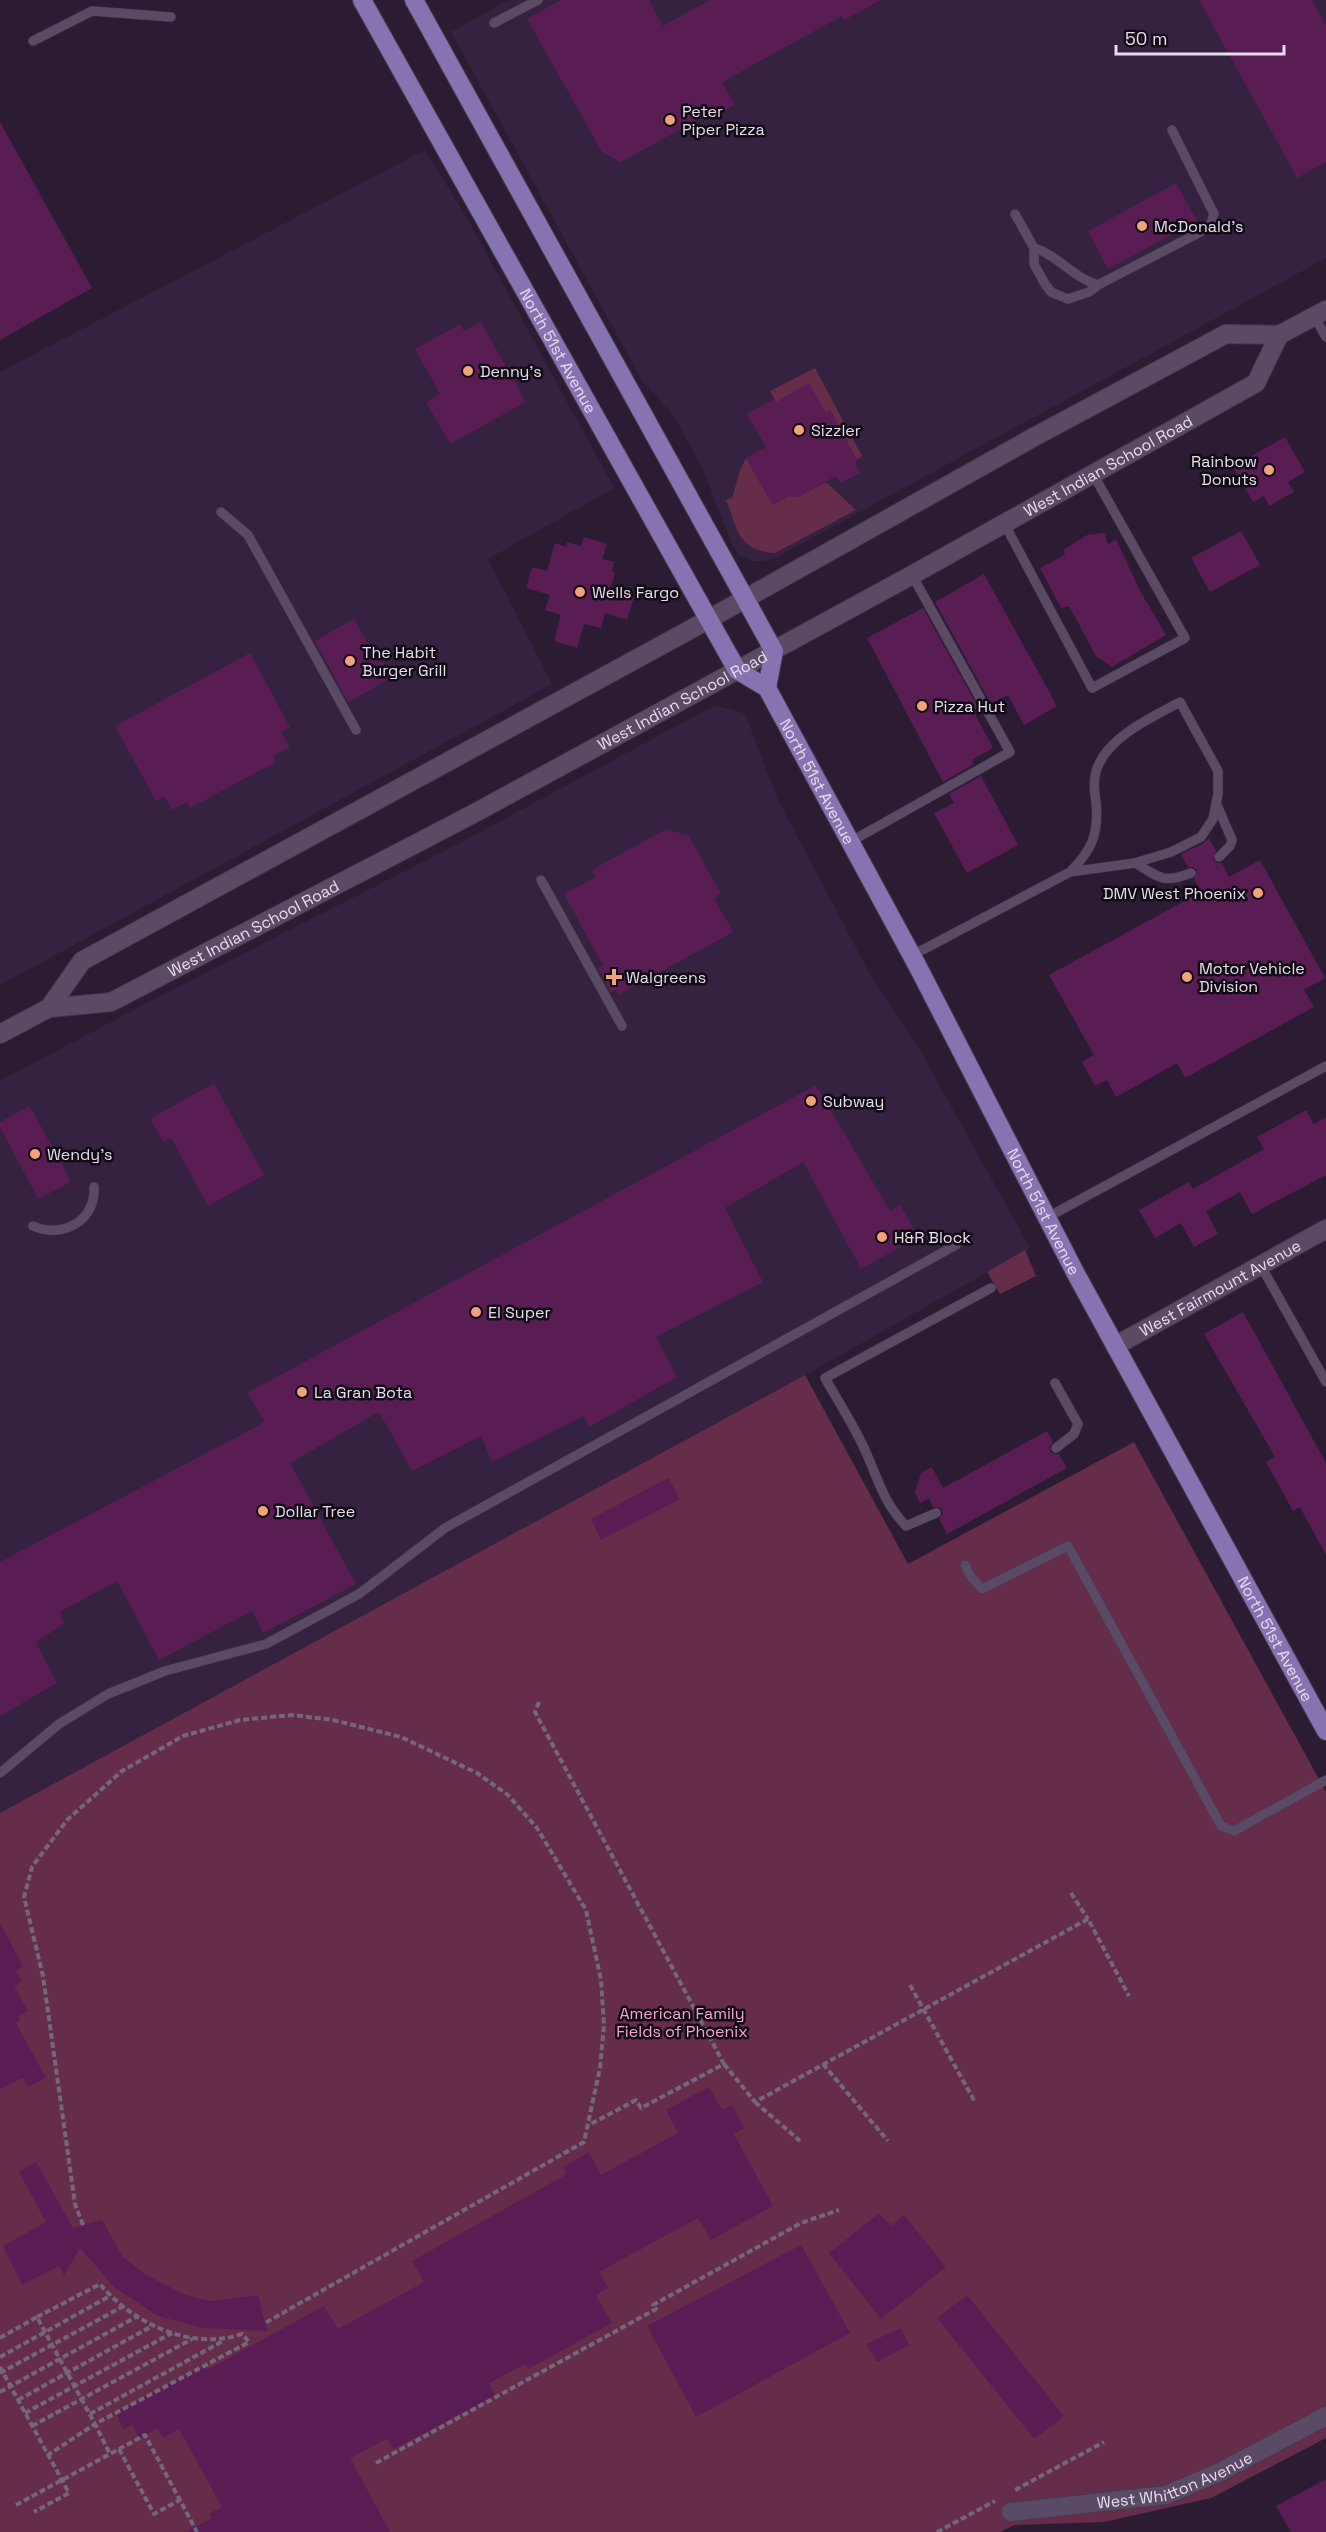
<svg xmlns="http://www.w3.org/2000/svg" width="1326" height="2532" viewBox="0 0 1326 2532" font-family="'Space Grotesk',sans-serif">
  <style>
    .built { fill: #352240 }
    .green { fill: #652d4a }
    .building { fill: #591d54 }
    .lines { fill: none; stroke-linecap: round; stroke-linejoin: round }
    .service-casing { stroke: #473a4e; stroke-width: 10 }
    .minor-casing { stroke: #473a4e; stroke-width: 20 }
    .tertiary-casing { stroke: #473a4e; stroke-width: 20 }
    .secondary-casing { stroke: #473a4e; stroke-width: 20 }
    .primary-casing { stroke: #473a4e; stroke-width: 20 }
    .path { stroke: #74677b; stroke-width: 4; stroke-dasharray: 6 3; stroke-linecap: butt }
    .service { stroke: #5a4a65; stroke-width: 9 }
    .minor { stroke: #5a4a65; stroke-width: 18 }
    .tertiary { stroke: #5a4a65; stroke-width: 18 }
    .secondary { stroke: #5a4a65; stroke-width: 18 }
    .primary { stroke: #8674b2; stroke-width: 18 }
    .poi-dot { fill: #f1a27b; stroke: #100a14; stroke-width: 2 }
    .labels { text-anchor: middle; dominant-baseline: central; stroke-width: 5; stroke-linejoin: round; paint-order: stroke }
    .poi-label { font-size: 16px; fill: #e7dded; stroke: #100a14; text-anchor: start }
    .street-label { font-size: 16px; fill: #e7dded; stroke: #100a14 }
    .park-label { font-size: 16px; fill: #fca3cd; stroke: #100a14 }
  </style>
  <rect width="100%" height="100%" fill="#2b1c34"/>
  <g class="built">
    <polygon points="509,0 1326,0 1326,258 779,556 765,561 753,561 740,556 733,547 704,472 674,416 642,380 451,32"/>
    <polygon points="425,150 469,222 614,488 488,559 552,684 0,985 0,372"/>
    <polygon points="718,706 742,713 747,719 777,798 872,978 917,1045 1030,1248 805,1375 0,1813 0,1081 147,1003 460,843 708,709"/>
  </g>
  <g class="green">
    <polygon points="815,368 862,456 857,460 830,410 826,413 776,402 770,391"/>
    <path d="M 746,458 L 773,505 L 788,496 L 798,497 L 826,482 L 856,510 L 775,553 C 737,550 738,530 726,500 L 732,498 L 740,470 Z"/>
    <polygon points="1025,1250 1036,1276 1000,1294 987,1272"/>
    <polygon points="805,1375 908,1564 1134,1442 1326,1792 1326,2438 1211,2498 1104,2522 1015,2525 1000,2532 0,2532 0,1813"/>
  </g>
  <g class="building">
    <polygon points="561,0 649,0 663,26 710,0 881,0 844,20 842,16 722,82 735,105 711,119 708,114 621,162 602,152 527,19"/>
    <polygon points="1199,0 1312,0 1326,25 1326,162 1297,178"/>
    <polygon points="0,122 92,288 0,340"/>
    <polygon points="1176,183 1197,221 1108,269 1088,231"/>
    <polygon points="481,322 526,402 450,444 426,402 440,394 415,349 460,324 464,331"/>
    <polygon points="809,383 826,413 830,410 857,460 855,463 860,473 840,483 836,476 798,497 788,496 773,505 746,458 766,447 747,414 774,399 776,402"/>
    <polygon points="1285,437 1305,472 1288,482 1294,492 1269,506 1264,496 1253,502 1233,467"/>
    <polygon points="1241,531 1260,565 1210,592 1191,558"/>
    <polygon points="1105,533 1108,545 1116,539 1140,591 1166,635 1112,667 1096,656 1069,606 1061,608 1040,568 1065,555 1063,550 1087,535"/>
    <polygon points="584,537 607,544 602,559 614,562 612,572 615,573 610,590 634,597 627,620 605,613 601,628 584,624 577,648 554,641 561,615 545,610 550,595 526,588 532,567 547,571 555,543 566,547 567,542 581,546"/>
    <polygon points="984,574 1057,706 1024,725 1008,695 991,704 935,602"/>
    <polygon points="923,608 980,711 975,714 993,748 972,760 974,764 943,782 867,638"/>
    <polygon points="354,619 378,662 382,661 391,678 348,702 315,641"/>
    <polygon points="250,653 290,727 281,732 290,747 273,756 276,762 190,808 187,802 172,810 164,796 156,801 115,726"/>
    <polygon points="981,776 1018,845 967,873 934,813 954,803 949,794"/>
    <polygon points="666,829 689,836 721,894 714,898 733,932 618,995 616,990 611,993 598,968 603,966 564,894 596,877 592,870"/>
    <polygon points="1209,838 1216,851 1213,859 1217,863 1222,863 1229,877 1260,860 1325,978 1304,990 1314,1007 1185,1078 1177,1063 1116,1097 1107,1080 1095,1086 1082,1062 1094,1055 1049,975 1201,892 1194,879 1197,870 1193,867 1188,867 1181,854 1204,843"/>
    <polygon points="214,1083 264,1175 208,1206 171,1138 163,1142 150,1119"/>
    <polygon points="816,1085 890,1211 900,1205 919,1237 861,1269 803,1162 725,1208 763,1282 656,1337 677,1377 589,1427 584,1416 492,1462 481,1436 412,1471 379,1412 290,1463 356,1584 263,1633 252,1611 159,1660 117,1581 60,1612 64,1624 36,1642 57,1683 0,1716 0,1562 265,1422 247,1393"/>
    <polygon points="30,1106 71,1182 38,1199 0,1127 0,1122"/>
    <polygon points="1306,1110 1314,1124 1326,1117 1326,1175 1252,1214 1240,1192 1206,1211 1218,1234 1194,1247 1181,1223 1155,1238 1139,1210 1189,1182 1193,1189 1264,1149 1257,1137"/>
    <polygon points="1243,1312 1326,1463 1326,1555 1300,1507 1293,1511 1266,1462 1275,1457 1204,1334"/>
    <polygon points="1047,1431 1053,1442 1050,1446 1050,1452 1054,1454 1059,1454 1067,1468 947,1534 939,1519 943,1513 940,1508 933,1507 929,1498 920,1503 915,1492 921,1473 932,1467 943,1488"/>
    <polygon points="668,1478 680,1499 601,1540 591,1519"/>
    <polygon points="0,1923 23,1966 16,1971 22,1982 14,1986 28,2011 18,2017 20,2021 16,2023 46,2078 28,2087 23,2078 0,2089"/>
    <polygon points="709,2087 722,2110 732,2105 744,2128 734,2134 773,2206 711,2240 698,2218 599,2272 608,2288 596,2295 612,2323 528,2369 525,2364 489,2383 495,2396 394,2449 387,2439 350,2458 390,2532 185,2532 211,2519 209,2514 222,2507 179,2429 163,2438 158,2428 139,2438 132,2425 123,2430 116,2413 205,2365 207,2370 324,2306 338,2329 424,2282 412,2261 567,2174 563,2167 589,2152 601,2175 678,2133 666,2110"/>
    <polygon points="36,2162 73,2228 102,2220 122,2256 146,2275 183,2294 211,2301 258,2295 267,2331 203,2328 158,2316 114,2287 80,2248 64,2275 59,2266 22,2285 3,2246 46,2222 19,2172"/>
    <polygon points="879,2213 891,2226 904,2215 946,2267 881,2319 829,2253"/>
    <polygon points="801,2245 850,2333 696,2417 647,2326"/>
    <polygon points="967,2295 1064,2416 1034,2439 937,2318"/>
    <polygon points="901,2328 909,2345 877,2362 866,2344"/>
    <polygon points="1326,2479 1326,2532 1291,2532 1276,2506"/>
  </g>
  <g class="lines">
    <defs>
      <g id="service">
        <polyline points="494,23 538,0"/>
        <polyline points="33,41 92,11 171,17"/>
        <polyline points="1015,214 1034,248 1034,264 1045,284 1051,292 1068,299 1089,292 1098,285 1210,227 1214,214 1172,130"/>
        <path d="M 1034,248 C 1058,255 1073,278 1098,285"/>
        <polyline points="1314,316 1326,337"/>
        <polyline points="221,512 248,535 356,730"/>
        <polyline points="1004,523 1092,688 1185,638 1093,474"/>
        <polyline points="1217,805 1232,840 1230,846 1219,857"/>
        <polyline points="850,842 1010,752 912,575"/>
        <path d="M 1135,863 C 1161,878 1162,884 1191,873"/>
        <polyline points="541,880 622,1026"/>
        <path d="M 911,956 L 1070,872 C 1092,850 1099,834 1096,802 C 1094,791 1093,777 1098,766 C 1111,735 1153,717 1180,702 L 1218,771 L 1218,794 L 1213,819 L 1201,837 L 1171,852 L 1135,863 L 1070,872"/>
        <polyline points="1048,1217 1326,1066"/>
        <path d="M 33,1226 C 62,1239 96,1221 94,1187"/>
        <polyline points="1261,1266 1326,1382"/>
        <polyline points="1055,1383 1078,1424 1074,1434 1056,1448"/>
        <path d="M 936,1513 L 906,1526 C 881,1499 879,1480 864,1448 C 853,1424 838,1401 825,1378 L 991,1288"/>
        <polyline points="965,1565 971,1577 982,1589 1068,1546 1221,1826 1234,1831 1326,1780"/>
        <polyline points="0,1773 59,1724 108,1694 165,1671 266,1644 359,1594 445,1528 956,1245"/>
      </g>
      <g id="minor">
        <path id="s1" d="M 1115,1346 L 1326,1229"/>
      </g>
      <g id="tertiary">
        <path id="s2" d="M 1011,2512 L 1166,2495 L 1220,2472 L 1326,2416"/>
      </g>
      <g id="secondary">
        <polyline points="49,1008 82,961 684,633 1034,437 1226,334 1279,335 1326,310"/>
        <path id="s3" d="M 0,1034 L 49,1008 L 111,1002 L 473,814 L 912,575 L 1256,383 L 1279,335"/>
      </g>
      <g id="primary">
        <path id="s4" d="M 362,0 L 737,670 L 767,688 L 918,967 L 1076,1274 L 1326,1731"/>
        <polyline points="414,0 774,651 767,688"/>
      </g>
    </defs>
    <use href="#service" class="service-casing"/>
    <use href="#minor" class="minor-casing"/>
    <use href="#tertiary" class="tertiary-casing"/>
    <use href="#secondary" class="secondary-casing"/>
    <use href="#primary" class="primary-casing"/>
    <g class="path">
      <polyline points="539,1702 535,1712 724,2064 641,2108 636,2100 587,2126"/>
      <polyline points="1071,1893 1088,1919"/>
      <polyline points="910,1985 975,2102"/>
      <polyline points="724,2064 755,2102 1088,1919 1129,1996"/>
      <polyline points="823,2064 888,2141"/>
      <polyline points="755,2102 800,2141"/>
      <polyline points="83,2225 75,2204 43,1976 24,1897 32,1867 67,1820 122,1771 183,1736 240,1720 292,1715 333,1720 401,1737 477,1773 508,1795 537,1828 586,1910 601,1980 604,2025 600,2068 584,2142 265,2323"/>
      <path d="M 37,2317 L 100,2284 C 133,2324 192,2351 242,2334 L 249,2342 L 95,2424 L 110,2454"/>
      <polyline points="0,2338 37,2317 95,2424 48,2455"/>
      <polyline points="0,2357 110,2296"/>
      <polyline points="0,2367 69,2493 34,2512"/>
      <polyline points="0,2373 124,2306"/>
      <polyline points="0,2392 136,2317"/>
      <polyline points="18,2400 154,2325"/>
      <polyline points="25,2413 172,2333"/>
      <polyline points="90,2414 223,2341"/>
      <polyline points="32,2426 192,2339"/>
      <polyline points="119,2449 154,2514 180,2500"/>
      <polyline points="376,2463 656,2309 653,2305 801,2223 839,2210"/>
      <polyline points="1015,2490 1104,2442"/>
      <polyline points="16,2505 145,2435 197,2532"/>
      <polyline points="937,2532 995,2501"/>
    </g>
    <use href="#service" class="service"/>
    <use href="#minor" class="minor"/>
    <use href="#tertiary" class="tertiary"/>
    <use href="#secondary" class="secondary"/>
    <use href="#primary" class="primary"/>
  </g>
  <g class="poi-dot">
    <circle cx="670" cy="120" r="6"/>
    <circle cx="1142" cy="226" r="6"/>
    <circle cx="468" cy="371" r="6"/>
    <circle cx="799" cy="430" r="6"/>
    <circle cx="1269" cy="470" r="6"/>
    <circle cx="580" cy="592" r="6"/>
    <circle cx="350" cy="661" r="6"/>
    <circle cx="922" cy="706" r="6"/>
    <circle cx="1258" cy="893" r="6"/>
    <path d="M611 968h6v6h6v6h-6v6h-6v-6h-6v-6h6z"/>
    <circle cx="1187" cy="977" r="6"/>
    <circle cx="811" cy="1101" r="6"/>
    <circle cx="35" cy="1154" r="6"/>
    <circle cx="882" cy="1237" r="6"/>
    <circle cx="476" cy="1312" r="6"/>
    <circle cx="302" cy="1392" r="6"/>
    <circle cx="263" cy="1511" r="6"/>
  </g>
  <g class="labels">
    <g class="poi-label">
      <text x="682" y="111">Peter<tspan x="682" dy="18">Piper Pizza</tspan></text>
      <text x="1154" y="226">McDonald's</text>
      <text x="480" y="371">Denny's</text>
      <text x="811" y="430">Sizzler</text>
      <text x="1257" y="461" text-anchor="end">Rainbow<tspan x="1257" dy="18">Donuts</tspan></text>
      <text x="592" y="592">Wells Fargo</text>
      <text x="362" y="652">The Habit<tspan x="362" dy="18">Burger Grill</tspan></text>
      <text x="934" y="706">Pizza Hut</text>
      <text x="1246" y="893" text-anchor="end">DMV West Phoenix</text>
      <text x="1199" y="968">Motor Vehicle<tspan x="1199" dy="18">Division</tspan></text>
      <text x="626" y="977">Walgreens</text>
      <text x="823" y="1101">Subway</text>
      <text x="47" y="1154">Wendy's</text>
      <text x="894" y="1237">H&amp;R Block</text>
      <text x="488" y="1312">El Super</text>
      <text x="314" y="1392">La Gran Bota</text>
      <text x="275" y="1511">Dollar Tree</text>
    </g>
    <g class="street-label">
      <text stroke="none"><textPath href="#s4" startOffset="402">North 51st Avenue</textPath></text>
      <text stroke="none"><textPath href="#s3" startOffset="1250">West Indian School Road</textPath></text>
      <text stroke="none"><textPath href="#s3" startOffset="764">West Indian School Road</textPath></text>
      <text stroke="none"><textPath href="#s4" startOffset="909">North 51st Avenue</textPath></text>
      <text stroke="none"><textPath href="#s3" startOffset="278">West Indian School Road</textPath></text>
      <text stroke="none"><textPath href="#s4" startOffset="1395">North 51st Avenue</textPath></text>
      <text stroke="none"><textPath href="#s1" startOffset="120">West Fairmount Avenue</textPath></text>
      <text stroke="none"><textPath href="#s4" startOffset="1881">North 51st Avenue</textPath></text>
      <text stroke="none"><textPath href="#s2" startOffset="168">West Whitton Avenue</textPath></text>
    </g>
    <g class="park-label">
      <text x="682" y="2013">American Family<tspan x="682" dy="18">Fields of Phoenix</tspan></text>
    </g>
  </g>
  <path d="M1116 45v9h168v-9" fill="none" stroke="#e7dded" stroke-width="3"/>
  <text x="1125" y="45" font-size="18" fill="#e7dded" stroke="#100a14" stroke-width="4.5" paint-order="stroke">50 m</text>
</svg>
